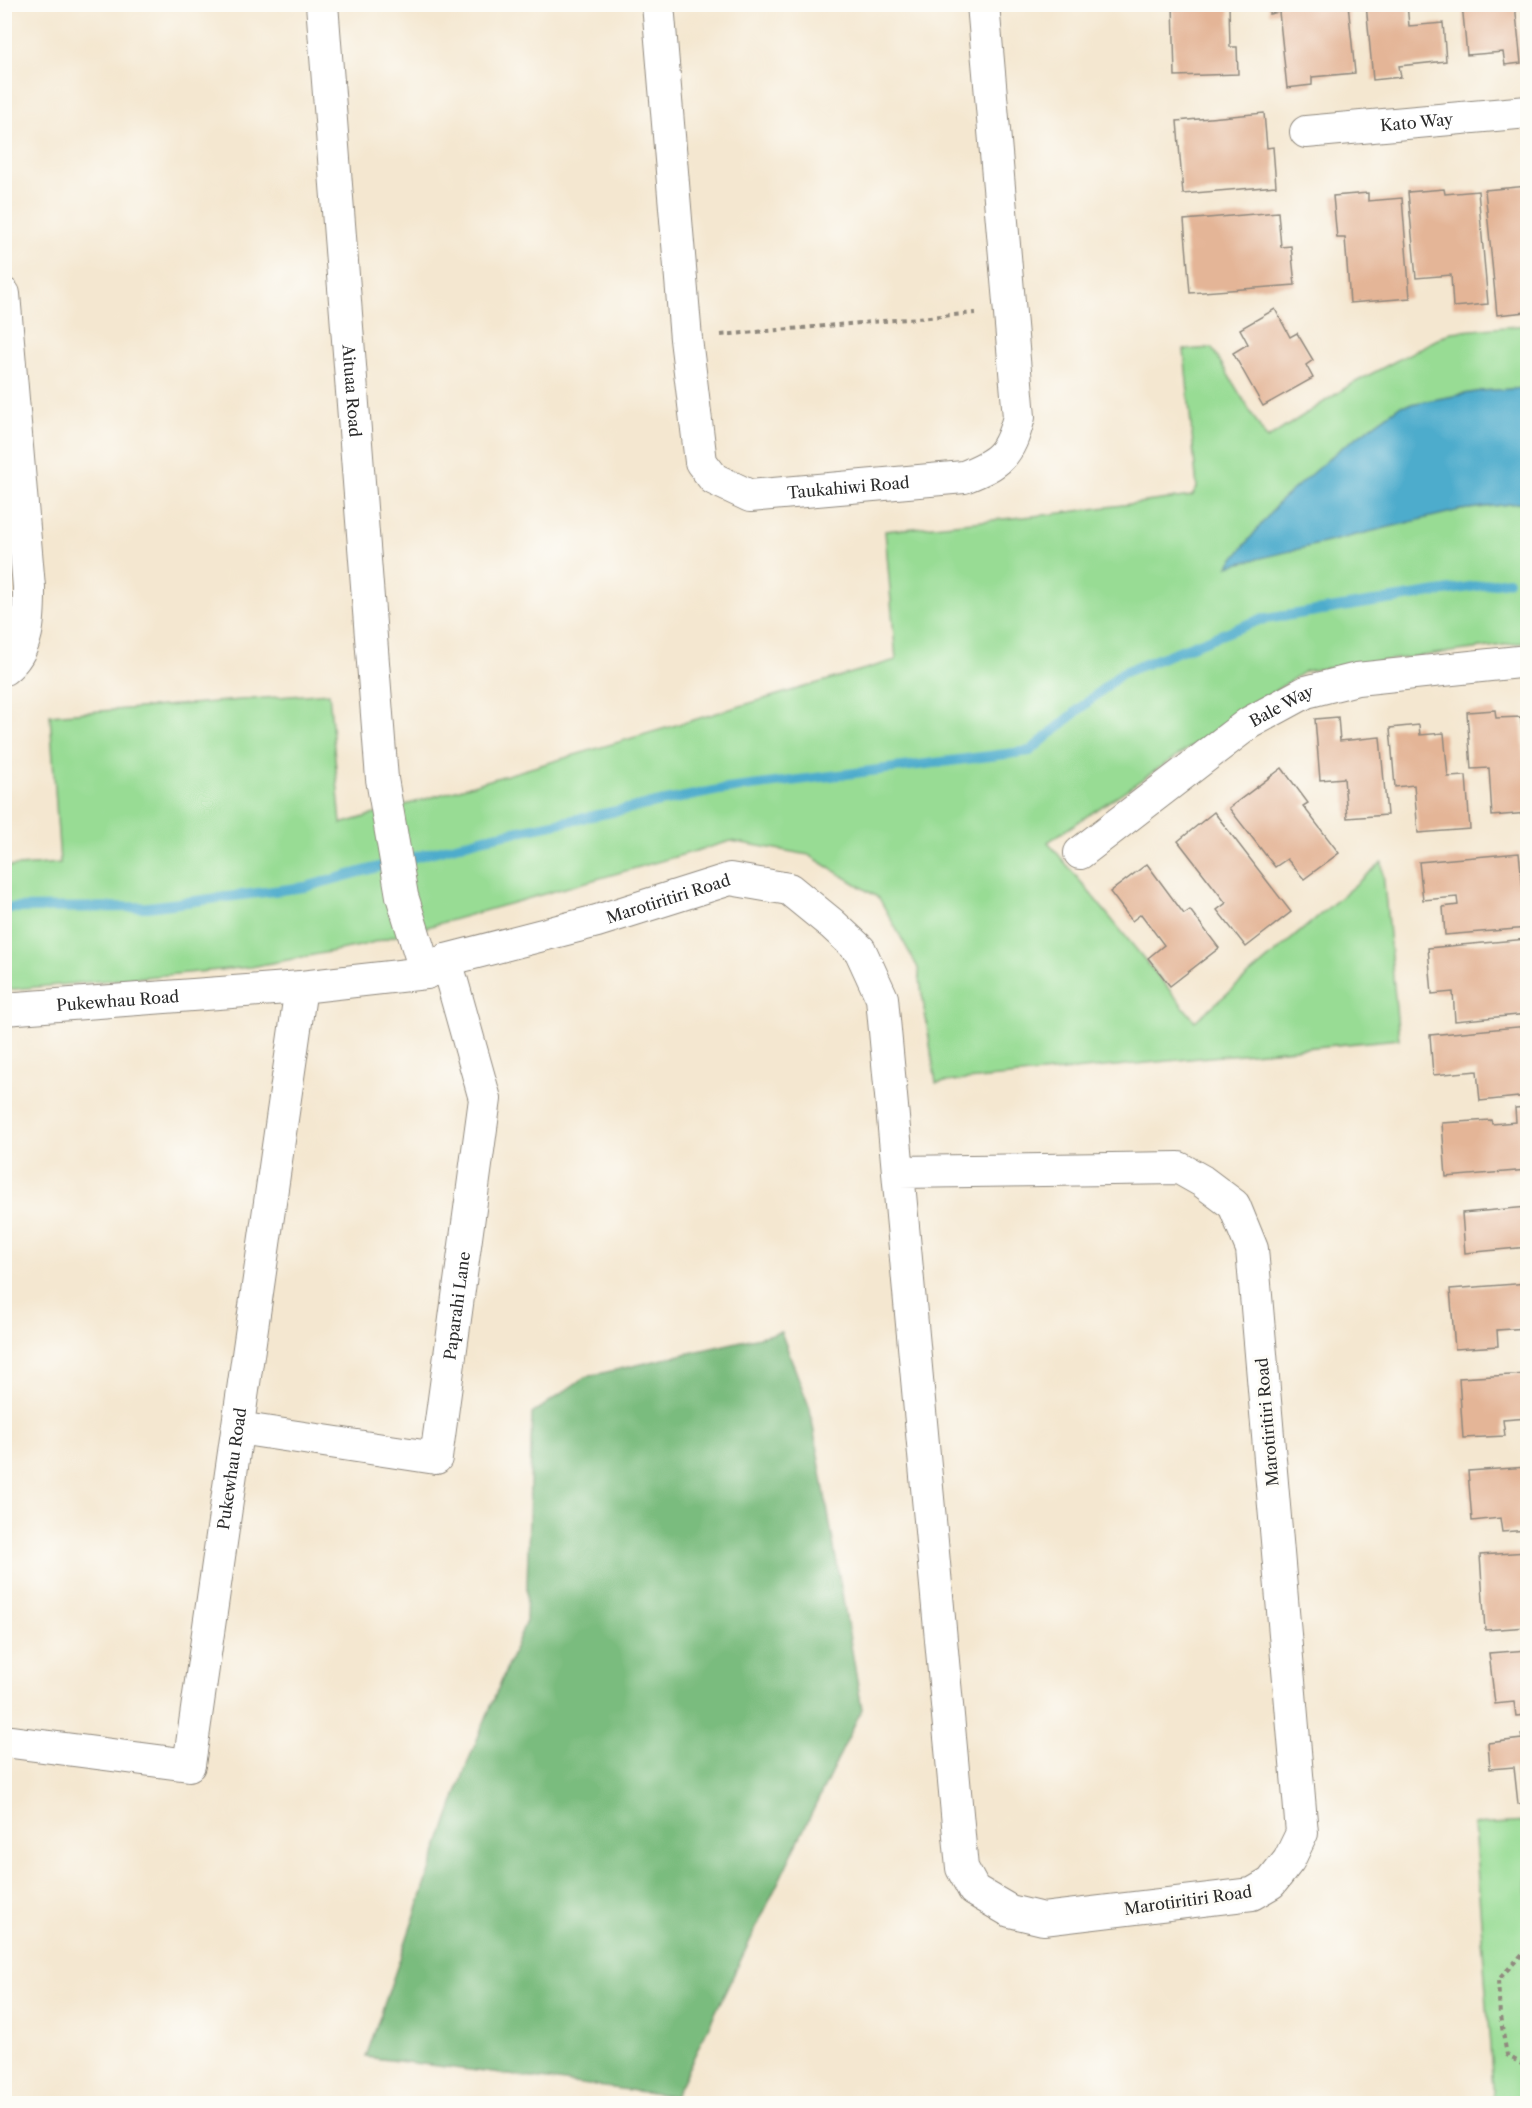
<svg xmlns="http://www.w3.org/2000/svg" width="1532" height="2108" viewBox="0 0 1532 2108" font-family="'Libre Caslon Text',serif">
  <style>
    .green { fill: #98dc94; stroke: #628460; stroke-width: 1.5 }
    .forest { fill: #7abc7e; stroke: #527454; stroke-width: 1.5 }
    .water { fill: #4eaccc; stroke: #3c6c7c; stroke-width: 1.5 }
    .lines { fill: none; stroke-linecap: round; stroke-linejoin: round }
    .stream { stroke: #4eaccc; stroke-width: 10 }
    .building { fill: #e4b597 }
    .street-casing { stroke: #90897e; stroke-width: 34 }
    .path { stroke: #90897e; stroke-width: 4; stroke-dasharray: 4.5 4.5; stroke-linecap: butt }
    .street { stroke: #fff; stroke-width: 32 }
    .labels { text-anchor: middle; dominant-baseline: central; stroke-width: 6; stroke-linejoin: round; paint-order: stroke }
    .street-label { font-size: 16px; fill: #2b2b2b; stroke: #fdfcf7 }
  </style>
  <rect width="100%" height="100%" fill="#fdfcf7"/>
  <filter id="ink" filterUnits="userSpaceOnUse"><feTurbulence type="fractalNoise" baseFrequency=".0167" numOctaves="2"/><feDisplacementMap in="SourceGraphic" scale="12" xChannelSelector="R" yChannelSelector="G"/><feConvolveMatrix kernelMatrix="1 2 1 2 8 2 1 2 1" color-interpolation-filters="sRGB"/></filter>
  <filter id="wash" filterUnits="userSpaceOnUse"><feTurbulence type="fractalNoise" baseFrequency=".008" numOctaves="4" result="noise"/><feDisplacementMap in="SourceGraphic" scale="24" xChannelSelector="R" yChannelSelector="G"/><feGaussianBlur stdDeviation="1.35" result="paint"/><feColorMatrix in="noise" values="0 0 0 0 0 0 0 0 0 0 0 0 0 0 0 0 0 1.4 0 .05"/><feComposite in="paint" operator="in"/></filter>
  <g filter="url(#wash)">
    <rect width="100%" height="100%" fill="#f4e7d0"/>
    <g class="green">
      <polygon points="1527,325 1527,388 1481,391 1400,406 1340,449 1280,502 1460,510 1527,502 1527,642 1305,671 1048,842 1195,1021 1382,862 1399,1039 936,1083 918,968 879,898 809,855 731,841 360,946 251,967 5,990 5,867 60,863 50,715 329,693 341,824 896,660 885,531 1053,514 1192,496 1197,488 1184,350 1212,348 1267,439 1350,385 1451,332"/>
      <polygon points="1527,1822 1527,2103 1494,2103 1474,1825"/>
    </g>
    <polygon class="forest" points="781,1332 810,1409 862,1709 675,2096 366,2057 467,1764 526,1621 532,1414 585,1377"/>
    <polygon class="water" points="1527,388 1527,502 1460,510 1228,566 1279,502 1340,449 1400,406 1481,391"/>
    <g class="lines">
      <polyline class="stream" points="4,908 148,907 305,887 485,838 719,790 1030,751 1122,673 1259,620 1508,581"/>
    </g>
    <g id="blocks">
      <g class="building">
        <polygon points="1173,4 1229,4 1230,47 1237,47 1238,74 1175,76"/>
        <polygon points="1268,4 1348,4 1355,73 1312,77 1312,85 1287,88 1279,12 1269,14"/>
        <polygon points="1366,4 1407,4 1409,26 1443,23 1446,61 1399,66 1401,77 1373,80"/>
        <polygon points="1462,4 1515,4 1521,63 1505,65 1503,52 1467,55"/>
        <polygon points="1264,113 1267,148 1273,147 1276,186 1183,194 1177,121"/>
        <polygon points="1528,186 1528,296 1525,296 1527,312 1497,315 1485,190"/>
        <polygon points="1444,189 1445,194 1478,191 1488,304 1453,307 1451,275 1416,278 1408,192"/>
        <polygon points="1368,193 1368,201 1402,198 1410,298 1350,303 1345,238 1337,238 1333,196"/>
        <polygon points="1278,212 1281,247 1291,246 1295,285 1190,293 1184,220"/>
        <polygon points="1275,309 1290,337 1297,333 1313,360 1306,365 1313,378 1263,406 1233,353 1248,344 1240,329"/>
        <polygon points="1495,710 1496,718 1521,717 1524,760 1528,760 1528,813 1492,816 1489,768 1471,769 1467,712"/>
        <polygon points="1338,717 1340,741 1380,737 1387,815 1347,818 1344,778 1320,780 1315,719"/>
        <polygon points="1419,725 1420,735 1444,733 1448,777 1466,776 1470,829 1418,833 1414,785 1395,787 1390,728"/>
        <polygon points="1282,768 1308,803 1303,806 1339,853 1304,879 1287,859 1275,867 1229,808"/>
        <polygon points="1214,812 1291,912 1246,947 1217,910 1226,903 1178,841"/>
        <polygon points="1519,853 1524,899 1528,899 1528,928 1445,935 1443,907 1458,905 1457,897 1423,900 1419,862"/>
        <polygon points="1147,864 1184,914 1190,910 1219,948 1170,986 1148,958 1164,945 1141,914 1132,921 1110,892"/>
        <polygon points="1527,939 1528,1014 1455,1021 1453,992 1432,994 1428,948"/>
        <polygon points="1528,1026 1528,1096 1480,1101 1477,1071 1433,1075 1430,1035"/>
        <polygon points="1528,1107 1528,1170 1446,1177 1442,1123 1491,1120 1492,1124 1516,1122 1515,1108"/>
        <polygon points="1528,1207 1528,1247 1465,1253 1462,1213"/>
        <polygon points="1528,1283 1528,1328 1497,1330 1498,1346 1455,1349 1450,1289"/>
        <polygon points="1528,1374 1528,1418 1503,1420 1505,1436 1463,1438 1459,1378"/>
        <polygon points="1528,1467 1528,1530 1502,1532 1500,1518 1472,1521 1468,1471"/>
        <polygon points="1528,1552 1528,1627 1485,1630 1480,1555"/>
        <polygon points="1528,1650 1528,1715 1516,1716 1514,1702 1495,1704 1489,1653"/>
        <polygon points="1528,1733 1528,1803 1518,1804 1514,1767 1490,1769 1488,1743 1522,1739 1521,1734"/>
      </g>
    </g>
  </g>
  <g filter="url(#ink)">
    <use href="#blocks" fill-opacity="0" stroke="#90897e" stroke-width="1.5"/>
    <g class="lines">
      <defs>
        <g id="street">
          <path id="s1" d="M 322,4 L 382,779 L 402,896 L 426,973"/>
          <path id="s2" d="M 658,4 L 686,339 L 701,462 L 714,479 L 750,496 L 964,477 C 1000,463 1009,455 1019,417 L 983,4"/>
          <path id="s3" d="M 1306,132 L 1528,112"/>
          <path d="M 4,294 L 29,587 C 29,616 30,649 4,669"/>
          <path id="s4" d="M 1080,853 L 1249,723 L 1306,692 L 1357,679 L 1528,661"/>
          <path id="s5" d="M 4,1009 L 301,987 L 426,973 L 446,960 L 597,921 L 730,879 L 789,889 L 832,924 L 860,950 L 882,998 L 962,1868 L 974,1890 L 1010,1911 L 1043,1919 L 1252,1894 L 1271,1883 L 1289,1860 L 1302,1833 L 1252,1249 L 1234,1205 L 1202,1181 L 1179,1168 L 899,1172"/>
          <path id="s6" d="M 238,1428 L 436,1458 L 485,1099 L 446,960"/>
          <path id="s7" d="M 4,1741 L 189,1765 L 301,987"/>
        </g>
      </defs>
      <use href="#street" class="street-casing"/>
      <g class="path">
        <polyline points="721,335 976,313"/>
        <polyline points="1528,1948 1498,1980 1500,2016 1507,2055 1528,2068"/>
      </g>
      <use href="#street" class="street"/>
    </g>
  </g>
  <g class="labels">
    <g class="street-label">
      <text stroke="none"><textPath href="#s3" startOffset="111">Kato Way</textPath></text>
      <text stroke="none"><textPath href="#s1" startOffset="388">Aituaa Road</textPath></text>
      <text stroke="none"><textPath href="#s2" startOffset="620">Taukahiwi Road</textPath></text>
      <text stroke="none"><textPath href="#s4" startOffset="250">Bale Way</textPath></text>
      <text stroke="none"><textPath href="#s5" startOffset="678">Marotiritiri Road</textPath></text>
      <text stroke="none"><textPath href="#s5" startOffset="114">Pukewhau Road</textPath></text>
      <text stroke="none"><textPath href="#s6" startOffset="354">Paparahi Lane</textPath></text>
      <text transform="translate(1267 1422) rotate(-95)">Marotiritiri Road</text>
      <text stroke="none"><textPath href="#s7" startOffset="486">Pukewhau Road</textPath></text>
      <text transform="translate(1188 1900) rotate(-8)">Marotiritiri Road</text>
    </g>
  </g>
  <rect width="1532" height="2108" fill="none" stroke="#fdfcf7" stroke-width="24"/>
</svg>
